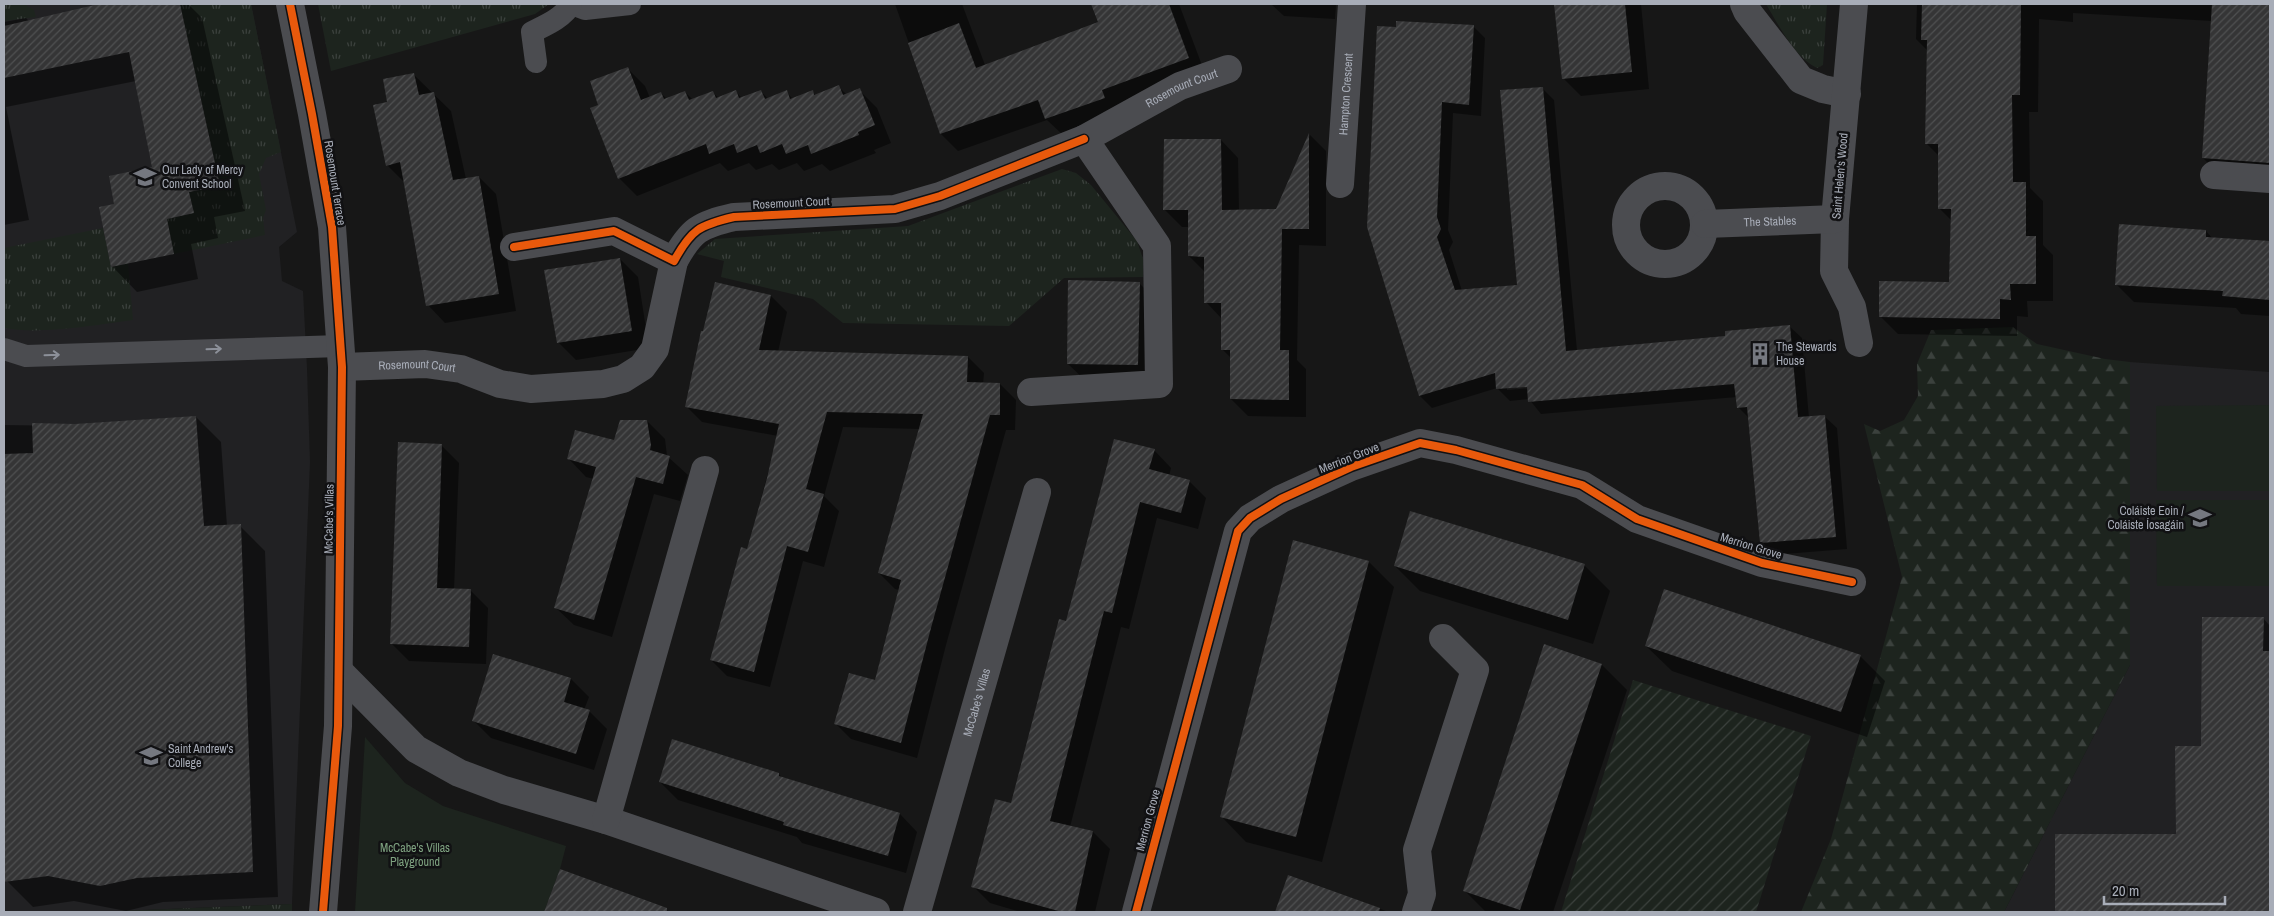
<svg xmlns="http://www.w3.org/2000/svg" width="2274" height="916" viewBox="0 0 2274 916" font-family="'Archivo Narrow',sans-serif">
  <style>
    .built { fill: #212123 }
    .grass { fill: url(#grass-tufts) }
    .forest { fill: url(#forest-firs) }
    .park { fill: #1d241e }
    .garden { fill: url(#garden-furrows) }
    .shadow { fill: #0007; fill-rule: evenodd }
    .building { fill: url(#building-hatch) }
    .lines { fill: none; stroke-linecap: round; stroke-linejoin: round }
    .lane { stroke: #4b4c50; stroke-width: 22 }
    .street { stroke: #4b4c50; stroke-width: 28 }
    .cycleway-casing { stroke: #111113; stroke-width: 11 }
    .cycleway { stroke: #e8590c; stroke-width: 8 }
    .oneway { stroke: #8c9099 }
    .labels { text-anchor: middle; dominant-baseline: central; stroke-width: 5; stroke-linejoin: round; paint-order: stroke }
    .street-label { font-size: 12px; fill: #a8adb8; stroke: #111113 }
    .poi-label { font-size: 12px; fill: #a8adb8; stroke: #111113; text-anchor: start }
    .park-label { font-size: 12px; fill: #7fa381; stroke: #111113 }
  </style>
  <defs>
    <pattern id="grass-tufts" width="24" height="20" patternUnits="userSpaceOnUse" patternTransform="scale(1.25)"><rect width="24" height="20" fill="#1d241e"/><path d="M3 7l-1-3M5 7V3M7 7l1-3M15 17l-1-3M17 17v-4M19 17l1-3" fill="none" stroke="#3b413d"/></pattern>
    <pattern id="forest-firs" width="22" height="20" patternUnits="userSpaceOnUse" patternTransform="scale(1.25)"><rect width="22" height="20" fill="#1d241e"/><path d="M5 1l3.5 6h-7zM16 11l3.5 6h-7z" fill="#3b413d"/></pattern>
    <pattern id="garden-furrows" width="10" height="10" patternUnits="userSpaceOnUse" patternTransform="scale(1.25)"><rect width="10" height="10" fill="#1d241e"/><path d="M-1 1l2-2M0 10L10 0M9 11l2-2" fill="none" stroke="#3b413d"/></pattern>
    <pattern id="building-hatch" width="6" height="6" patternUnits="userSpaceOnUse" patternTransform="scale(1.25)"><rect width="6" height="6" fill="#353536"/><path d="M-1 1l2-2M0 6l6-6M5 7l2-2" fill="none" stroke="#4f5051"/></pattern>
  </defs>
  <rect width="100%" height="100%" fill="#171717"/>
  <g class="built">
    <polygon points="4,4 251,4 297,232 279,247 282,281 303,291 307,368 310,462 292,904 93,912 4,912"/>
    <polygon points="2130,362 2270,372 2270,912 2004,912 2130,665"/>
  </g>
  <g class="grass">
    <polygon points="4,4 24,4 34,10 36,17 4,21"/>
    <polygon points="180,4 251,4 281,152 266,158 259,174 266,210 263,218 265,235 174,254 167,219 194,213 189,192 220,185"/>
    <polygon points="318,4 549,4 535,14 331,71"/>
    <path d="M 1766,4 L 1827,4 L 1823,65 L 1817,68 C 1795,58 1778,24 1766,4 Z"/>
    <polygon points="1062,169 1076,173 1091,185 1137,241 1143,259 1143,277 1064,278 1009,326 843,323 813,299 721,277 724,261 697,254 715,239 908,226"/>
    <path d="M 103,228 L 111,267 L 128,263 L 133,320 C 97,325 39,335 4,328 L 4,248 Z"/>
    <polygon points="292,904 292,912 93,912"/>
  </g>
  <polygon class="forest" points="2013,327 2037,344 2105,359 2130,362 2130,665 2004,912 1801,912 1831,839 1902,577 1864,424 1880,431 1904,420 1918,396 1917,364 1931,330"/>
  <g class="park">
    <polygon points="2270,405 2270,491 2157,491 2156,406"/>
    <polygon points="2156,500 2270,500 2270,586 2157,586"/>
    <polygon points="365,737 405,783 443,806 566,846 560,869 544,912 355,912"/>
  </g>
  <polygon class="garden" points="1633,680 1811,736 1756,912 1561,912"/>
  <g class="shadow">
    <polygon points="119,4 188,4 202,18 245,211 214,217 218,238 191,244 198,279 137,292 112,266 116,205 154,168 136,81 6,107 29,220 4,225 4,22 26,18 29,21"/>
    <polygon points="895,4 962,4 985,65 1100,23 1093,6 1101,4 1179,4 1206,76 1064,136 1047,120 958,151 941,134"/>
    <polygon points="1271,4 1336,4 1335,19 1284,16"/>
    <polygon points="1555,4 1641,4 1649,89 1581,96 1563,78"/>
    <polygon points="1917,4 2270,4 2270,179 2221,176 2203,158 2212,21 2073,13 2073,22 2039,19 2038,112 2029,112 2030,188 2043,201 2043,245 2053,255 2053,301 2027,301 2028,317 2017,316 2017,336 1898,334 1880,316 1950,283 1952,221 1939,208 1939,156 1926,143 1928,51 1916,39"/>
    <path d="M 1473,26 L 1485,38 L 1481,116 L 1453,113 L 1448,230 L 1453,242 L 1449,250 L 1462,291 L 1518,286 L 1542,88 L 1554,100 L 1577,351 L 1727,337 L 1789,326 L 1802,338 L 1809,418 L 1824,416 L 1837,428 L 1847,549 L 1773,555 L 1761,543 L 1749,418 L 1738,407 L 1737,397 L 1541,414 L 1529,399 L 1510,401 L 1497,388 L 1432,408 L 1420,396 L 1368,226 ZM 1533,385 L 1533,388 L 1507,390 L 1507,387 Z"/>
    <polygon points="627,68 645,86 650,98 661,93 667,99 685,92 693,100 712,92 719,98 736,92 742,98 761,91 768,99 786,92 793,99 812,92 816,95 838,86 847,95 859,90 877,108 891,143 874,150 876,153 830,171 822,164 804,171 797,163 779,170 772,164 756,170 749,163 728,171 720,163 637,196 620,179 591,109 600,105"/>
    <polygon points="413,74 451,111 466,179 479,177 496,194 516,311 445,323 428,305 405,183 387,165 389,103"/>
    <polygon points="1310,135 1326,151 1326,246 1299,245 1297,360 1306,369 1306,417 1248,416 1231,399 1231,358 1222,349 1222,319 1206,302 1205,272 1189,256 1189,227 1182,227 1164,209 1221,140 1238,158 1239,211 1277,211"/>
    <polygon points="2206,231 2213,239 2270,242 2270,316 2241,314 2236,308 2134,302 2116,284"/>
    <polygon points="620,259 638,277 649,348 576,360 558,342"/>
    <polygon points="716,283 771,296 787,312 778,352 968,357 984,373 983,384 1000,384 1016,400 1015,430 1006,430 946,645 917,758 851,739 835,723 875,682 900,590 895,589 879,573 920,429 843,427 824,496 839,511 824,567 803,561 770,687 727,676 711,660 747,550 778,436 702,422 686,406"/>
    <polygon points="1139,283 1157,301 1156,382 1086,381 1068,364"/>
    <polygon points="196,417 221,442 227,526 240,526 265,551 278,897 163,902 126,911 74,901 33,907 7,881 7,877 4,880 4,425 75,426"/>
    <polygon points="647,421 665,439 667,456 688,475 680,501 654,494 612,637 574,625 556,608 594,479 586,477 569,459 615,442"/>
    <polygon points="441,445 459,463 454,590 470,590 488,608 486,664 409,661 392,644"/>
    <polygon points="1154,450 1171,468 1169,476 1189,481 1206,498 1198,529 1157,518 1129,629 1121,627 1070,827 1093,832 1110,849 1095,912 1021,912 990,903 973,886 1012,805 1067,622"/>
    <polygon points="1411,512 1585,566 1610,591 1593,644 1420,591 1395,566"/>
    <polygon points="1369,562 1394,587 1322,862 1246,842 1221,816"/>
    <polygon points="2263,618 2270,626 2270,912 2056,912 2057,835 2177,835 2202,748"/>
    <polygon points="1545,646 1602,665 1627,690 1553,912 1486,912 1464,890"/>
    <polygon points="1646,646 1860,656 1885,681 1867,737 1672,671"/>
    <polygon points="494,655 571,679 589,697 584,710 589,711 607,729 594,770 491,738 473,720"/>
    <polygon points="779,774 783,779 900,814 917,832 906,873 802,843 797,837 678,800 660,782"/>
    <polygon points="561,871 671,912 545,912"/>
    <polygon points="1288,876 1386,911 1387,912 1276,912"/>
  </g>
  <g class="building">
    <polygon points="99,4 180,4 220,186 189,192 194,213 167,219 174,254 111,267 99,207 114,204 109,176 152,167 129,52 4,78 4,26"/>
    <polygon points="1091,4 1169,4 1189,58 1102,90 1105,98 1045,119 1038,100 940,134 908,43 959,23 976,68 1098,22"/>
    <polygon points="1554,4 1625,4 1632,72 1562,79"/>
    <polygon points="1922,4 2021,4 2020,95 2012,95 2013,182 2026,182 2026,236 2036,236 2036,284 2010,284 2011,300 2000,299 2000,319 1879,317 1879,281 1949,282 1951,209 1938,209 1938,144 1925,144 1927,40 1921,40"/>
    <polygon points="2212,4 2270,4 2270,163 2202,158"/>
    <polygon points="1396,21 1474,25 1469,105 1442,102 1437,217 1441,229 1437,237 1455,290 1517,285 1500,90 1543,87 1566,351 1725,336 1725,331 1790,325 1798,417 1825,415 1836,537 1760,543 1747,407 1737,408 1734,384 1528,402 1527,387 1496,389 1495,373 1419,396 1367,227 1377,26 1396,27"/>
    <polygon points="628,67 641,100 661,92 664,99 685,91 689,100 713,91 716,98 736,90 739,98 761,90 765,99 787,90 790,99 813,90 814,95 839,85 843,95 860,88 875,125 858,132 859,135 811,154 808,145 786,154 782,144 760,153 757,145 737,153 734,144 709,154 706,144 618,179 590,108 598,105 590,81"/>
    <polygon points="414,73 419,95 434,92 453,180 479,176 499,294 426,306 400,162 386,166 373,105 387,102 383,79"/>
    <polygon points="1309,133 1309,229 1282,229 1280,350 1289,350 1289,400 1230,399 1230,350 1221,350 1221,303 1204,303 1204,257 1188,256 1188,210 1163,210 1164,139 1221,139 1222,210 1276,209"/>
    <polygon points="2119,224 2206,230 2206,237 2270,241 2270,300 2222,296 2223,291 2115,285"/>
    <polygon points="620,258 632,331 557,343 544,270"/>
    <polygon points="1068,280 1140,282 1138,365 1067,364"/>
    <polygon points="715,282 771,295 759,350 968,356 967,382 1000,383 1000,415 990,415 931,628 901,743 834,724 849,673 875,680 901,580 878,573 923,414 827,412 806,489 824,494 808,552 787,546 754,672 710,660 741,547 747,549 767,478 779,424 685,407 701,331 703,331"/>
    <polygon points="196,416 204,526 241,524 253,872 137,878 100,886 48,876 4,882 4,454 33,453 32,423 75,424"/>
    <polygon points="620,420 647,420 651,445 650,450 670,456 663,484 636,477 594,620 554,608 596,467 567,459 575,430 614,440"/>
    <polygon points="1114,439 1155,449 1149,469 1190,480 1181,513 1140,502 1112,613 1104,611 1050,821 1093,831 1075,912 1062,912 971,887 995,799 1011,803 1059,619 1066,621"/>
    <polygon points="398,442 442,444 437,588 471,589 469,647 390,644"/>
    <polygon points="1410,511 1585,564 1568,620 1394,566"/>
    <polygon points="1293,540 1369,561 1296,837 1220,817"/>
    <polygon points="1664,589 1861,655 1841,712 1645,646"/>
    <polygon points="2202,617 2264,617 2263,651 2270,651 2270,912 2055,912 2055,834 2176,834 2175,746 2201,746"/>
    <polygon points="1544,644 1602,664 1520,910 1463,891"/>
    <polygon points="493,654 571,678 564,702 590,710 576,754 472,721"/>
    <polygon points="672,739 779,773 779,776 900,813 888,856 783,825 784,822 659,782"/>
    <polygon points="560,869 667,908 667,912 544,912"/>
    <polygon points="1288,875 1380,908 1379,912 1275,912"/>
  </g>
  <g class="lines">
    <g class="lane">
      <polyline points="572,4 585,9 630,4"/>
      <path d="M 536,62 L 532,32 C 546,25 563,18 571,4"/>
      <polyline points="4,349 26,356 340,346"/>
    </g>
    <g class="street">
      <polyline points="290,4 312,114 332,227 342,367 338,726 323,912"/>
      <polyline points="1744,4 1747,11 1801,80 1823,89 1847,94"/>
      <polyline points="1854,4 1835,219 1834,271 1852,307 1859,343"/>
      <polyline points="2214,175 2270,179"/>
      <path id="s1" d="M 1340,184 L 1352,4"/>
      <circle cx="1665" cy="225" r="39"/>
      <path id="s2" d="M 1705,224 L 1835,219"/>
      <path d="M 514,247 L 614,231 L 674,261 C 691,230 699,225 734,217 L 895,209 L 940,196 L 1084,139"/>
      <path id="s3" d="M 342,367 L 425,364 L 461,369 L 500,384 L 531,389 L 603,384 L 623,379 L 642,367 L 655,349 L 674,261"/>
      <path id="s4" d="M 1031,392 L 1159,384 L 1157,246 L 1084,139 L 1180,86 L 1228,69"/>
      <polyline points="339,671 416,749 459,773 504,790 606,820 876,912"/>
      <polyline points="606,820 705,470"/>
      <path id="s5" d="M 917,912 L 1037,492"/>
      <polyline points="1136,912 1238,531 1250,518 1281,499 1351,467 1420,443 1456,450 1582,485 1637,519 1762,563 1852,582"/>
      <polyline points="1416,912 1422,894 1417,850 1475,670 1443,638"/>
    </g>
    <defs>
      <g id="cycleway">
        <polyline points="290,4 312,114 332,227 342,367 338,726 323,912"/>
        <path d="M 514,247 L 614,231 L 674,261 C 691,230 699,225 734,217 L 895,209 L 940,196 L 1084,139"/>
        <polyline points="1136,912 1238,531 1250,518 1281,499 1351,467 1420,443 1456,450 1582,485 1637,519 1762,563 1852,582"/>
      </g>
    </defs>
    <use href="#cycleway" class="cycleway-casing"/>
    <use href="#cycleway" class="cycleway"/>
  </g>
  <defs><path id="oneway-shaft" d="M-6 0H5M1.5-3L5.5 0L1.5 3" fill="none" stroke-width="1.6" stroke-linecap="round" stroke-linejoin="round" transform="scale(1.25)"/></defs>
  <g class="oneway">
    <use href="#oneway-shaft" transform="translate(214 349) rotate(-2)"/>
    <use href="#oneway-shaft" transform="translate(52 355) rotate(-2)"/>
  </g>
  <defs>
    <symbol id="school-bare" viewBox="-9 -9 18 18"><path d="M0-5L7-2L0 1L-7-2ZM-4 1L0 2.5L4 1V4Q0 6-4 4Z" fill="#757880" stroke="#111113" stroke-width="2.5" paint-order="stroke"/></symbol>
    <symbol id="building-bare" viewBox="-9 -9 18 18"><path d="M-4-6H4V6H1V3H-1V6H-4ZM-2.5-4.3h1.7v1.8h-1.7ZM.8-4.3h1.7v1.8H.8ZM-2.5-1h1.7V.8h-1.7ZM.8-1h1.7V.8H.8Z" fill="#757880" stroke="#111113" stroke-width="2.5" paint-order="stroke"/></symbol>
  </defs>
  <g fill-rule="evenodd">
    <use href="#school-bare" x="129" y="161" width="32" height="32"/>
    <use href="#building-bare" x="1744" y="338" width="32" height="32"/>
    <use href="#school-bare" x="2184" y="502" width="32" height="32"/>
    <use href="#school-bare" x="135" y="740" width="32" height="32"/>
  </g>
  <g class="labels">
    <g class="street-label">
      <text stroke="none"><textPath href="#s4" startOffset="506">Rosemount Court</textPath></text>
      <text stroke="none"><textPath href="#s1" startOffset="90">Hampton Crescent</textPath></text>
      <text transform="translate(1840 176) rotate(-85)">Saint Helen's Wood</text>
      <text transform="translate(335 183) rotate(81)">Rosemount Terrace</text>
      <text transform="translate(791 203) rotate(-3)">Rosemount Court</text>
      <text stroke="none"><textPath href="#s2" startOffset="65">The Stables</textPath></text>
      <text stroke="none"><textPath href="#s3" startOffset="75">Rosemount Court</textPath></text>
      <text transform="translate(1349 458) rotate(-22)">Merrion Grove</text>
      <text transform="translate(329 519) rotate(-89)">McCabe's Villas</text>
      <text transform="translate(1751 546) rotate(17)">Merrion Grove</text>
      <text stroke="none"><textPath href="#s5" startOffset="218">McCabe's Villas</textPath></text>
      <text transform="translate(1148 820) rotate(-75)">Merrion Grove</text>
    </g>
    <g class="poi-label">
      <text x="162" y="170">Our Lady of Mercy<tspan x="162" dy="14">Convent School</tspan></text>
      <text x="1776" y="347">The Stewards<tspan x="1776" dy="14">House</tspan></text>
      <text x="2184" y="511" text-anchor="end">Coláiste Eoin /<tspan x="2184" dy="14">Coláiste Íosagáin</tspan></text>
      <text x="168" y="749">Saint Andrew's<tspan x="168" dy="14">College</tspan></text>
    </g>
    <g class="park-label">
      <text x="415" y="848">McCabe's Villas<tspan x="415" dy="14">Playground</tspan></text>
    </g>
  </g>
  <rect width="2274" height="916" fill="none" stroke="#a8adb8" stroke-width="10"/>
  <path d="M2104 896v8h121v-8" fill="none" stroke="#a8adb8" stroke-width="2.5"/>
  <text x="2112" y="896" font-size="15" fill="#a8adb8" stroke="#111113" stroke-width="4" paint-order="stroke">20 m</text>
</svg>
